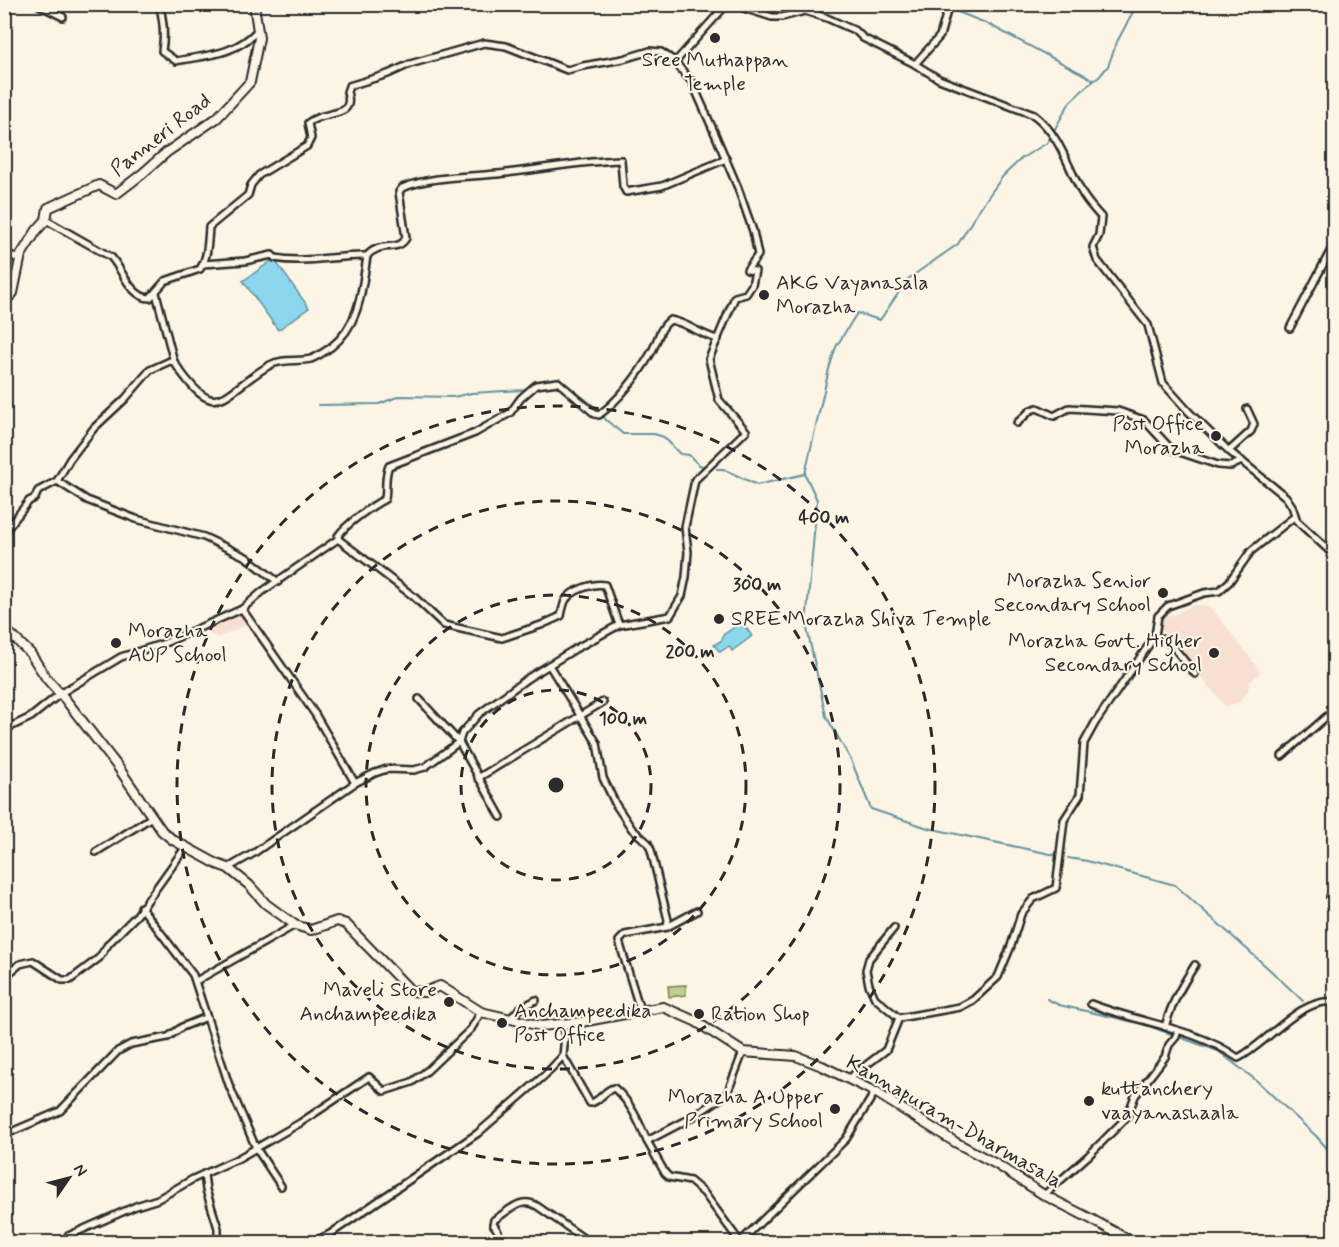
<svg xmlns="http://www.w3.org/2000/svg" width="1339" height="1247" viewBox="0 0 1339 1247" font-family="Mynerve,sans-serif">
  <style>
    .built { fill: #f7e0d2 }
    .green { fill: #bdd288; stroke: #747e5a; stroke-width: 1.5 }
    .water { fill: #8cd7ed; stroke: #65929f; stroke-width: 1.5 }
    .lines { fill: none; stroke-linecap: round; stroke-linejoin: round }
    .stream { stroke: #65929f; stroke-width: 2 }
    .street-casing { stroke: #2b2b2b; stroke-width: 10 }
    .secondary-casing { stroke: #2b2b2b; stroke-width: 12 }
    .street { stroke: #fcf5e5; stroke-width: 5 }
    .secondary { stroke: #fcf5e5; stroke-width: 8 }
    .ring { fill: none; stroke: #2b2b2b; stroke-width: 3; stroke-dasharray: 10 8 }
    .poi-dot { fill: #2b2b2b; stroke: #fcf5e5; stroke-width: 2 }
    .labels { text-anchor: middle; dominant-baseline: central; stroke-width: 4.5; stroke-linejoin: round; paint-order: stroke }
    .poi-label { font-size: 21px; fill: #2b2b2b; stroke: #fcf5e5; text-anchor: start }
    .street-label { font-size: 21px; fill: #2b2b2b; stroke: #fcf5e5 }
    .centre { fill: #2b2b2b; stroke: #fcf5e5; stroke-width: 3 }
    .ring-label { font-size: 18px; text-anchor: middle; font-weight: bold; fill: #2b2b2b; stroke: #fcf5e5; stroke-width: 4.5; stroke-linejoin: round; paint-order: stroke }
  </style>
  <rect width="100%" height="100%" fill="#fcf5e5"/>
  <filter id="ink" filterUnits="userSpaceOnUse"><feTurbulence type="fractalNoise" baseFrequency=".0167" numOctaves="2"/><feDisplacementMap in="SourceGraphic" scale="12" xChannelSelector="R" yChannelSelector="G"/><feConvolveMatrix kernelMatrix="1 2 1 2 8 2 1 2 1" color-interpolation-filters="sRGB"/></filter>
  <g filter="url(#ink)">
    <g class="built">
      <polygon points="1193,605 1210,606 1261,672 1249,683 1248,691 1238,703 1225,706 1166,634 1161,630 1161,621 1168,615 1176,614"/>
      <polygon points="242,615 249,624 217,638 205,630"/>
    </g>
    <polygon class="green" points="686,985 686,995 669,997 668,986"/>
    <g class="water">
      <polygon points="274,259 309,308 278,330 243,281"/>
      <polygon points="742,622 752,636 732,651 729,646 720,652 714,645 722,640 723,635"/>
    </g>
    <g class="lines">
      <g class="stream">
        <polyline points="939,4 943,6"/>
        <polyline points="953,10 988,24 1094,80"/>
        <polyline points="565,384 598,409 606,420 623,434 654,434 664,437 680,454 689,455 699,465 703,466"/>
        <polyline points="318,405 379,404 400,396 453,397 472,393 523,390 534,384"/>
        <polyline points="717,469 723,469 757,485 805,474"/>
        <polyline points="1055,855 928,828 871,809 851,760 826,716 806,624 817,500 805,474 829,369 836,347 857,313 880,320 908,279 958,244 978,211 1003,176 1022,158 1047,143 1070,102 1087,86 1099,77 1108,66 1117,42 1137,4"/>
        <polyline points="1068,858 1087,861 1175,885 1268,968 1303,1001"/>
        <polyline points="1047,999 1059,1005 1143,1024 1218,1051 1257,1081 1316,1136 1334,1156"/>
      </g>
      <defs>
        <g id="street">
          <polyline points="37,4 63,17"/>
          <path d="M 159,4 C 164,21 165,34 162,51 L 176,61 C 208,55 235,55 258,30"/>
          <path d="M 731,4 L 772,17 L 782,17 L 805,11 L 827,18 L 856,31 L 863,38 L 913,63 L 939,79 L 1034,115 C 1059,134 1067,164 1081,191 C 1085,200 1094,209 1101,217 L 1099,235 L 1093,247 L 1097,260 L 1148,325 L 1163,383 L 1189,412 L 1229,451 L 1286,497 L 1292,506 L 1297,521 L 1334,555"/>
          <polyline points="915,64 940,36 949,4"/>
          <path d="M 46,220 L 111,257 C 122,269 131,298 150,298 L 165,281 L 200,269 C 208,258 208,240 209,227 L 248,195 L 251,185 L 259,175 L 307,146 L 311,138 L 308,123 C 324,109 356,120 347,92 L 349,86 L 388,74 L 410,64 L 484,43 L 506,46 L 567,70 L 583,66 L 623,59 L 650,51 L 661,52 L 673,60 L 677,60 L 727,4"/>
          <polyline points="4,252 20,260"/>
          <path d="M 203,264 L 245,261 L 272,255 L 275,258 C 305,264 336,255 367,256 C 380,240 398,253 406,238 L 399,192 L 402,188 C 432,176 465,177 497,174 C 539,170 579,161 621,160 L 623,186 L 626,192 L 662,186 L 726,159"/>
          <polyline points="156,293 174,362"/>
          <polyline points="1290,328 1334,244"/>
          <polyline points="1017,423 1031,410 1037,408 1054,416 1069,408 1118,411 1144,420 1171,449 1218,465 1231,466 1242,461"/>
          <polyline points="1229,451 1251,431 1254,424 1247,409"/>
          <polyline points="57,481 87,500 136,519 204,537 246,557 278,582"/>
          <path d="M 4,533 L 29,501 L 35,498 L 38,491 L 57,481 L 70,459 L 94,428 L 125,399 L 150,370 L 170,361 L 174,362 C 218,427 220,394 270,365 C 282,358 298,362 311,359 C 319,356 324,352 331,347 C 360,325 362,289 367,256"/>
          <path d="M 339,540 L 338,536 C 345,525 373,505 385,499 C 387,487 384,477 389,466 L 475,433 L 510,413 L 521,398 L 536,385 L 558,382 L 595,414 L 599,415 C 621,398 637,377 651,353 C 658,341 659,328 670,320 C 688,323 700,335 718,339"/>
          <polyline points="242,609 315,714 355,783"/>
          <polyline points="1155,636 1171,644 1195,674"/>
          <polyline points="549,665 597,743 603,778 616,805 632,829 648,843 651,850 668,920 667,927 625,935 619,941 640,1010"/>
          <polyline points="419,699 459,742 501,817"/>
          <path d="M 4,730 L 31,717 L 61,693 L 121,657 L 165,643 L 242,609 L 263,591 L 338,539 L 413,596 L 444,625 L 502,638 L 541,625 L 561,616 C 562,611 563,606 565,601 C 571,590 593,583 605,585 L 619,625"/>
          <polyline points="1282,756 1326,717 1334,712"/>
          <polyline points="478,778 603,702"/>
          <polyline points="96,852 152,817"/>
          <polyline points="228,868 254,853 355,783 375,773 387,769 414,770 425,767 459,742 462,733 479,714 528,678 575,649 619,625 670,616 682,596 686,577 688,552 685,527 695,480 746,431 719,400 709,359 735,297 746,294 752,285 755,271 747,270 758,255 753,231 738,188 715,134 692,82 673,60"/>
          <polyline points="1330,897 1334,887"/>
          <polyline points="141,907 193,975 229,1085 256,1148 281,1186"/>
          <polyline points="667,927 697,911"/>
          <polyline points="894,928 869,959 866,970 869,985 875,998 899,1018"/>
          <polyline points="4,977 20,964 33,961 62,980 70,980 99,958 109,943 137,915 185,848"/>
          <polyline points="196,981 295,925"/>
          <path d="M 1091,1004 C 1139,1023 1196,1028 1238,1058 C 1267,1044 1300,997 1334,1002"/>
          <polyline points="511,1018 519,1009 536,1000"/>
          <path d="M 1165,1027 C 1171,1004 1182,985 1195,965"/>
          <path d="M 563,1056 L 590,1103 C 600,1102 604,1090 614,1088 C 630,1101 639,1122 647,1141 L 691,1118 L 727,1094 L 743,1052"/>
          <polyline points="848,1079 886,1050 899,1018 960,1007 973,1000 998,977 1011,946 1021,914 1033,899 1056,888 1064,820 1080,795 1084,743 1095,723 1155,636 1158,616 1168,606 1204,593 1219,591 1229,582 1251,551 1294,517"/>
          <polyline points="4,1135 60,1111 118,1051 131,1044 168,1037 182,1027 207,1017"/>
          <polyline points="647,1141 665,1173 669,1177 690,1181 704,1193 740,1242"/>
          <polyline points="204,1174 206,1190 218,1228 218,1242"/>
          <polyline points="1044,1195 1088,1156 1127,1117 1135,1096 1165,1057 1169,1045 1175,1038 1178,1031"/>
          <polyline points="64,1242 68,1236 136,1206 158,1199 193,1179 237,1159 300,1123 369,1077 384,1091 412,1082 428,1070 471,1029 481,1012"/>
          <polyline points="313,1242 330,1234 478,1133 545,1075 563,1056 565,1035 562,1025"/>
          <path d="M 495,1242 C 502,1235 498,1231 493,1224 L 494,1220 C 509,1211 521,1196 537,1206 L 589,1242"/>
          <polyline points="740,1242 846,1139 875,1092"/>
        </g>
        <g id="secondary">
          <polyline points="4,302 13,293 21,255 37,230 46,220 48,208 99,185 116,194 142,174 167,152 217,118 250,82 259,38 254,4"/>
          <polyline points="4,628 30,653 47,679 65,699 118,767 162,831 173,840 217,864 228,868 249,885 266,904 295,925 311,930 337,921 346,924 411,991 424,992 440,986 481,1012 541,1026 581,1022 663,1007 695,1021 743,1052 796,1056 822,1066 875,1092 955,1142 996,1164 1044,1195 1091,1219 1133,1242"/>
        </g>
      </defs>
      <use href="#street" class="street-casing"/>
      <use href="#secondary" class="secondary-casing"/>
      <use href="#street" class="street"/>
      <use href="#secondary" class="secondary"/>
    </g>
  </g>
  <g class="ring">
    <circle cx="556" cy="785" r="95"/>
    <circle cx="556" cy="785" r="190"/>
    <circle cx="556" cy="785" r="284"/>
    <circle cx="556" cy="785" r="379"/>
  </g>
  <g class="poi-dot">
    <circle cx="715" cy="38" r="6"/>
    <circle cx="764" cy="295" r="6"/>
    <circle cx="1216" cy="436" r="6"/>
    <circle cx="1163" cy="593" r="6"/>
    <circle cx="719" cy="619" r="6"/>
    <circle cx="116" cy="643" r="6"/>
    <circle cx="1214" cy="653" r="6"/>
    <circle cx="449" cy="1002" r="6"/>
    <circle cx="699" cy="1014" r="6"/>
    <circle cx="502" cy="1023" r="6"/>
    <circle cx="1089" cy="1101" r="6"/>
    <circle cx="835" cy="1109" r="6"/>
  </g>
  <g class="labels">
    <g class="poi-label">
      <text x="715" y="60" text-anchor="middle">Sree Muthappan<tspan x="715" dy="24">Temple</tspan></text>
      <text x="776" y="283">AKG Vayanasala<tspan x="776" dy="24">Morazha</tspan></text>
      <text x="1204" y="424" text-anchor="end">Post Office<tspan x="1204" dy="24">Morazha</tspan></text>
      <text x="1151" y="581" text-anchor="end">Morazha Senior<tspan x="1151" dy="24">Secondary School</tspan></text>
      <text x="731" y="619">SREE Morazha Shiva Temple</text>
      <text x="128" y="631">Morazha<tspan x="128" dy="24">AUP School</tspan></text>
      <text x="1202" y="641" text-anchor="end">Morazha Govt. Higher<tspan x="1202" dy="24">Secondary School</tspan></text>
      <text x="437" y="990" text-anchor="end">Maveli Store<tspan x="437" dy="24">Anchampeedika</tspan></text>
      <text x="514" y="1011">Anchampeedika<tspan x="514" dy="24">Post Office</tspan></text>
      <text x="711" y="1014">Ration Shop</text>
      <text x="1101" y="1089">kuttanchery<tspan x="1101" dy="24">vaayanashaala</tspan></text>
      <text x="823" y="1097" text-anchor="end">Morazha A Upper<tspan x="823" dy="24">Primary School</tspan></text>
    </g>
    <g class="street-label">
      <text transform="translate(161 135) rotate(-38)">Panneri Road</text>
      <text transform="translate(954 1122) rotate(30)">Kannapuram-Dharmasala</text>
    </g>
  </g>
  <circle cx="556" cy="785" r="9" class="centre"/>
  <g class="ring-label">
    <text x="824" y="523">400 m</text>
    <text x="757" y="590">300 m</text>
    <text x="690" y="657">200 m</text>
    <text x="623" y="724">100 m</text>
  </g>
  <rect width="1339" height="1247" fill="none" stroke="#fcf5e5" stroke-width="24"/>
  <rect x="12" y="12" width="1315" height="1223" fill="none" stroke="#2b2b2b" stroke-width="2" filter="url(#ink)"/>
  <g transform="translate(69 1178) rotate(55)" stroke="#fcf5e5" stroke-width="4.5" paint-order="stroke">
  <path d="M0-4.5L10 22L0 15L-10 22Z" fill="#2b2b2b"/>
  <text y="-9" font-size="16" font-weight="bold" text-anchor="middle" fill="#2b2b2b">N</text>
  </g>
</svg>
